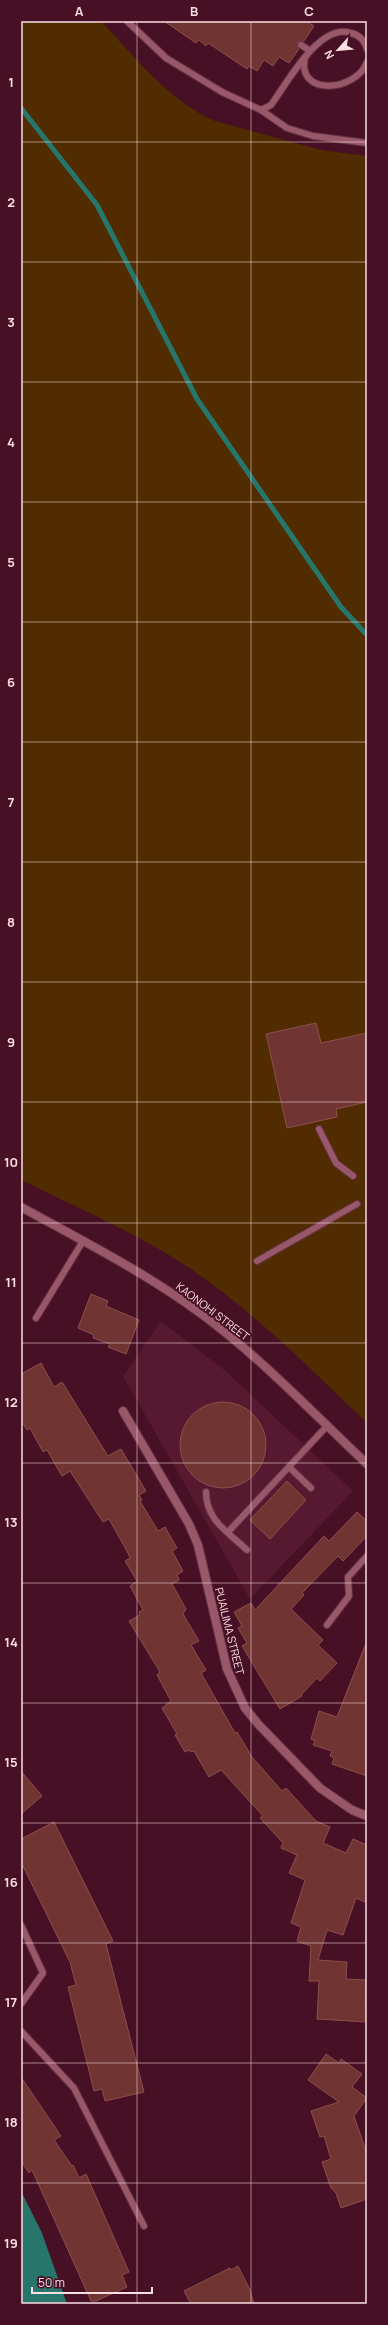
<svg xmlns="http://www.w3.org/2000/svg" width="388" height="2325" viewBox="0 0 388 2325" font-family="Manrope,sans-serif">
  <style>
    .built { fill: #56192f }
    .green { fill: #512c01 }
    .water { fill: #26766b }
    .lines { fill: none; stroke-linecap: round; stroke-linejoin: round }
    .stream { stroke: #26766b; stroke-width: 5 }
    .building { fill: #703433; stroke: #8d4f4d }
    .service-casing { stroke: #643143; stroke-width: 8 }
    .minor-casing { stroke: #643143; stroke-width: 10 }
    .tertiary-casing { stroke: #643143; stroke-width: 10 }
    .service { stroke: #98586a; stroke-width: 6 }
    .minor { stroke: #98586a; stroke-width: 8 }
    .tertiary { stroke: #98586a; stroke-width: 8 }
    .grid { fill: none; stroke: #fbdde4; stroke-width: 1; stroke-opacity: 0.55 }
    .labels { text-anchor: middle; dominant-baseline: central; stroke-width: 4; stroke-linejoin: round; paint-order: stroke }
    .street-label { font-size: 11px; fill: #fbdde4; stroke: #471024 }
    .neatline { fill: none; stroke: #fbdde4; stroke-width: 1.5 }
    .grid-label { font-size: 13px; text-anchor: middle; font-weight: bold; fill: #fbdde4 }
  </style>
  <rect width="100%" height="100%" fill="#471024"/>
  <polygon class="built" points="161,1321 228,1373 353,1491 250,1599 123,1376"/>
  <path class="green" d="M 21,21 L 101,21 C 135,57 169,101 215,121 L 321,150 L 367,156 L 367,1423 C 304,1363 244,1301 169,1255 C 122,1227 71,1204 21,1180 Z"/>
  <polygon class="water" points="21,2191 42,2233 67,2304 21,2304"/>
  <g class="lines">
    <polyline class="stream" points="21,108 97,205 197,399 341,607 367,635"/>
  </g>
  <g class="building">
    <polygon points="164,21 306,21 314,26 304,41 297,42 299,49 289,63 279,57 273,66 264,60 257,71 249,66 247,69 208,43 206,46 199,40 196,43"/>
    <polygon points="316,1023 321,1043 367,1033 367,1102 336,1109 337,1117 287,1128 266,1034"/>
    <polygon points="91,1294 108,1301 106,1306 139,1320 126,1354 108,1347 110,1344 93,1338 94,1335 78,1328"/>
    <polygon points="41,1363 54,1387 62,1382 108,1456 121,1449 146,1491 139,1495 142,1500 140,1501 158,1531 165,1527 177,1548 172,1551 183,1571 177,1575 179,1580 172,1584 186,1609 183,1614 199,1641 191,1645 206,1670 201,1673 235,1733 237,1732 252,1757 282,1791 286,1788 316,1821 330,1827 323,1843 346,1853 353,1839 367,1845 367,1903 356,1898 343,1935 327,1930 318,1960 347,1962 346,1979 366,1980 365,2006 367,2006 367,2022 317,2019 319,1981 309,1981 311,1946 297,1941 301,1927 291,1923 305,1880 289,1873 297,1855 281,1848 283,1843 260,1818 263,1816 221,1770 209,1777 194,1751 191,1752 189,1750 185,1752 175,1735 177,1734 162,1708 171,1701 157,1675 160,1672 129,1621 140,1615 139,1612 143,1610 130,1586 137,1581 125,1561 130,1558 128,1553 109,1519 103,1522 70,1471 62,1476 47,1450 43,1452 30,1428 27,1430 21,1420 21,1374"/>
    <circle cx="223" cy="1445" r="43"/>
    <polygon points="287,1481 306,1500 270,1539 250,1520"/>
    <polygon points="357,1512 367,1521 367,1536 343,1561 338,1556 302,1593 304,1595 291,1609 323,1640 318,1645 337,1663 320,1681 317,1678 301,1695 302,1696 280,1709 242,1646 247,1643 238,1628 242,1626 234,1612 251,1603 255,1610 324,1536 329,1541"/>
    <polygon points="366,1643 367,1643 367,1776 332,1764 334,1758 330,1756 332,1751 313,1745 315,1741 311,1739 319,1711 337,1717"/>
    <polygon points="21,1771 42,1796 21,1814"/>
    <polygon points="54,1822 113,1941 106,1944 144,2092 105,2101 102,2089 94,2091 68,1987 76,1985 70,1962 21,1862 21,1839"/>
    <polygon points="326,2054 339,2063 341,2059 362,2074 352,2087 367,2098 354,2116 367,2154 367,2199 341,2208 336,2193 331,2188 322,2162 331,2159 324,2136 320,2137 311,2111 339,2102 308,2080"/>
    <polygon points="21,2077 61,2136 54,2140 72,2166 73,2165 79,2178 86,2174 129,2272 122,2275 127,2287 96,2301 91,2301 32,2170 29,2173 21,2161"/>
    <polygon points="238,2266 250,2290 254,2304 191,2304 184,2291 230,2268 231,2270"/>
  </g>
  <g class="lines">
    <defs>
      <g id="service">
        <polyline points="127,21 166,58 222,92 261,110 287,128 313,136 367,143"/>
        <polyline points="301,45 309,50"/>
        <path d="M 305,57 C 296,98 357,91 367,62"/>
        <path d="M 261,110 L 271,105 C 286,85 319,22 351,33 C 359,35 365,41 367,49"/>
        <polyline points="319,1129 336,1163 353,1176"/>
        <polyline points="257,1261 357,1204"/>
        <polyline points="36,1318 83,1241"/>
        <polyline points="289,1467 311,1488"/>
        <path d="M 206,1492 C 206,1520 228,1532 247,1550"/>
        <polyline points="228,1532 327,1426"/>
        <polyline points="327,1625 349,1596 348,1577 367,1556"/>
        <polyline points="21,1925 43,1973 21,2004"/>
        <polyline points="21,2031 74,2088 144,2226"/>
      </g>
      <polyline id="minor" points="123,1411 189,1524 198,1545 227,1669 245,1708 259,1725 320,1788 352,1810 367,1816"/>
      <path id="tertiary" d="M 21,1207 C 83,1241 146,1273 203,1315 C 262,1359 314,1414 367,1464"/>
    </defs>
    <use href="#service" class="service-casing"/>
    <use href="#minor" class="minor-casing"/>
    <use href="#tertiary" class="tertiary-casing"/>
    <use href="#service" class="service"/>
    <use href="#minor" class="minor"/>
    <use href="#tertiary" class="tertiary"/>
  </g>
  <path class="grid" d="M 137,21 L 137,2304M 251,21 L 251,2304M 21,142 L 367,142M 21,262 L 367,262M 21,382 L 367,382M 21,502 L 367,502M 21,622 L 367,622M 21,742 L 367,742M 21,862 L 367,862M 21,982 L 367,982M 21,1102 L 367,1102M 21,1223 L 367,1223M 21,1343 L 367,1343M 21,1463 L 367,1463M 21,1583 L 367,1583M 21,1703 L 367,1703M 21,1823 L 367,1823M 21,1943 L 367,1943M 21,2063 L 367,2063M 21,2183 L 367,2183"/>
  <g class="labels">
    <g class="street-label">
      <text transform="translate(213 1311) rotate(37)">KAONOHI STREET</text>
      <text transform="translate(230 1631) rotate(76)">PUAILIMA STREET</text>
    </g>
  </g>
  <rect width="388" height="2325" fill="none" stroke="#471024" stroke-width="44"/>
  <g transform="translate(338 50) rotate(243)" stroke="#471024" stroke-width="3" paint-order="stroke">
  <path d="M0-3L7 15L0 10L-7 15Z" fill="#fbdde4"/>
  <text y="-6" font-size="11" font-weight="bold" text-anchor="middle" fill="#fbdde4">N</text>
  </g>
  <path d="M32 2287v6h120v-6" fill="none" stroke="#fbdde4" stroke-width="2"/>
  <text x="38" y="2287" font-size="12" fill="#fbdde4" stroke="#471024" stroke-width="3" paint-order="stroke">50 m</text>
  <rect x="22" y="22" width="344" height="2281" class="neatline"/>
  <g class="grid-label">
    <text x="79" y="16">A</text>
    <text x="194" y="16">B</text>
    <text x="309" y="16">C</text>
    <text x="11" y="87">1</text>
    <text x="11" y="207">2</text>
    <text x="11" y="327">3</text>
    <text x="11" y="447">4</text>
    <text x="11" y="567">5</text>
    <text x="11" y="687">6</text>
    <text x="11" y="807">7</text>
    <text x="11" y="927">8</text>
    <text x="11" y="1047">9</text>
    <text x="11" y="1167">10</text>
    <text x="11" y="1287">11</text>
    <text x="11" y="1407">12</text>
    <text x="11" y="1527">13</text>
    <text x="11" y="1647">14</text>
    <text x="11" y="1767">15</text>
    <text x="11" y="1887">16</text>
    <text x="11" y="2007">17</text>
    <text x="11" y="2127">18</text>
    <text x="11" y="2248">19</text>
  </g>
</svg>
